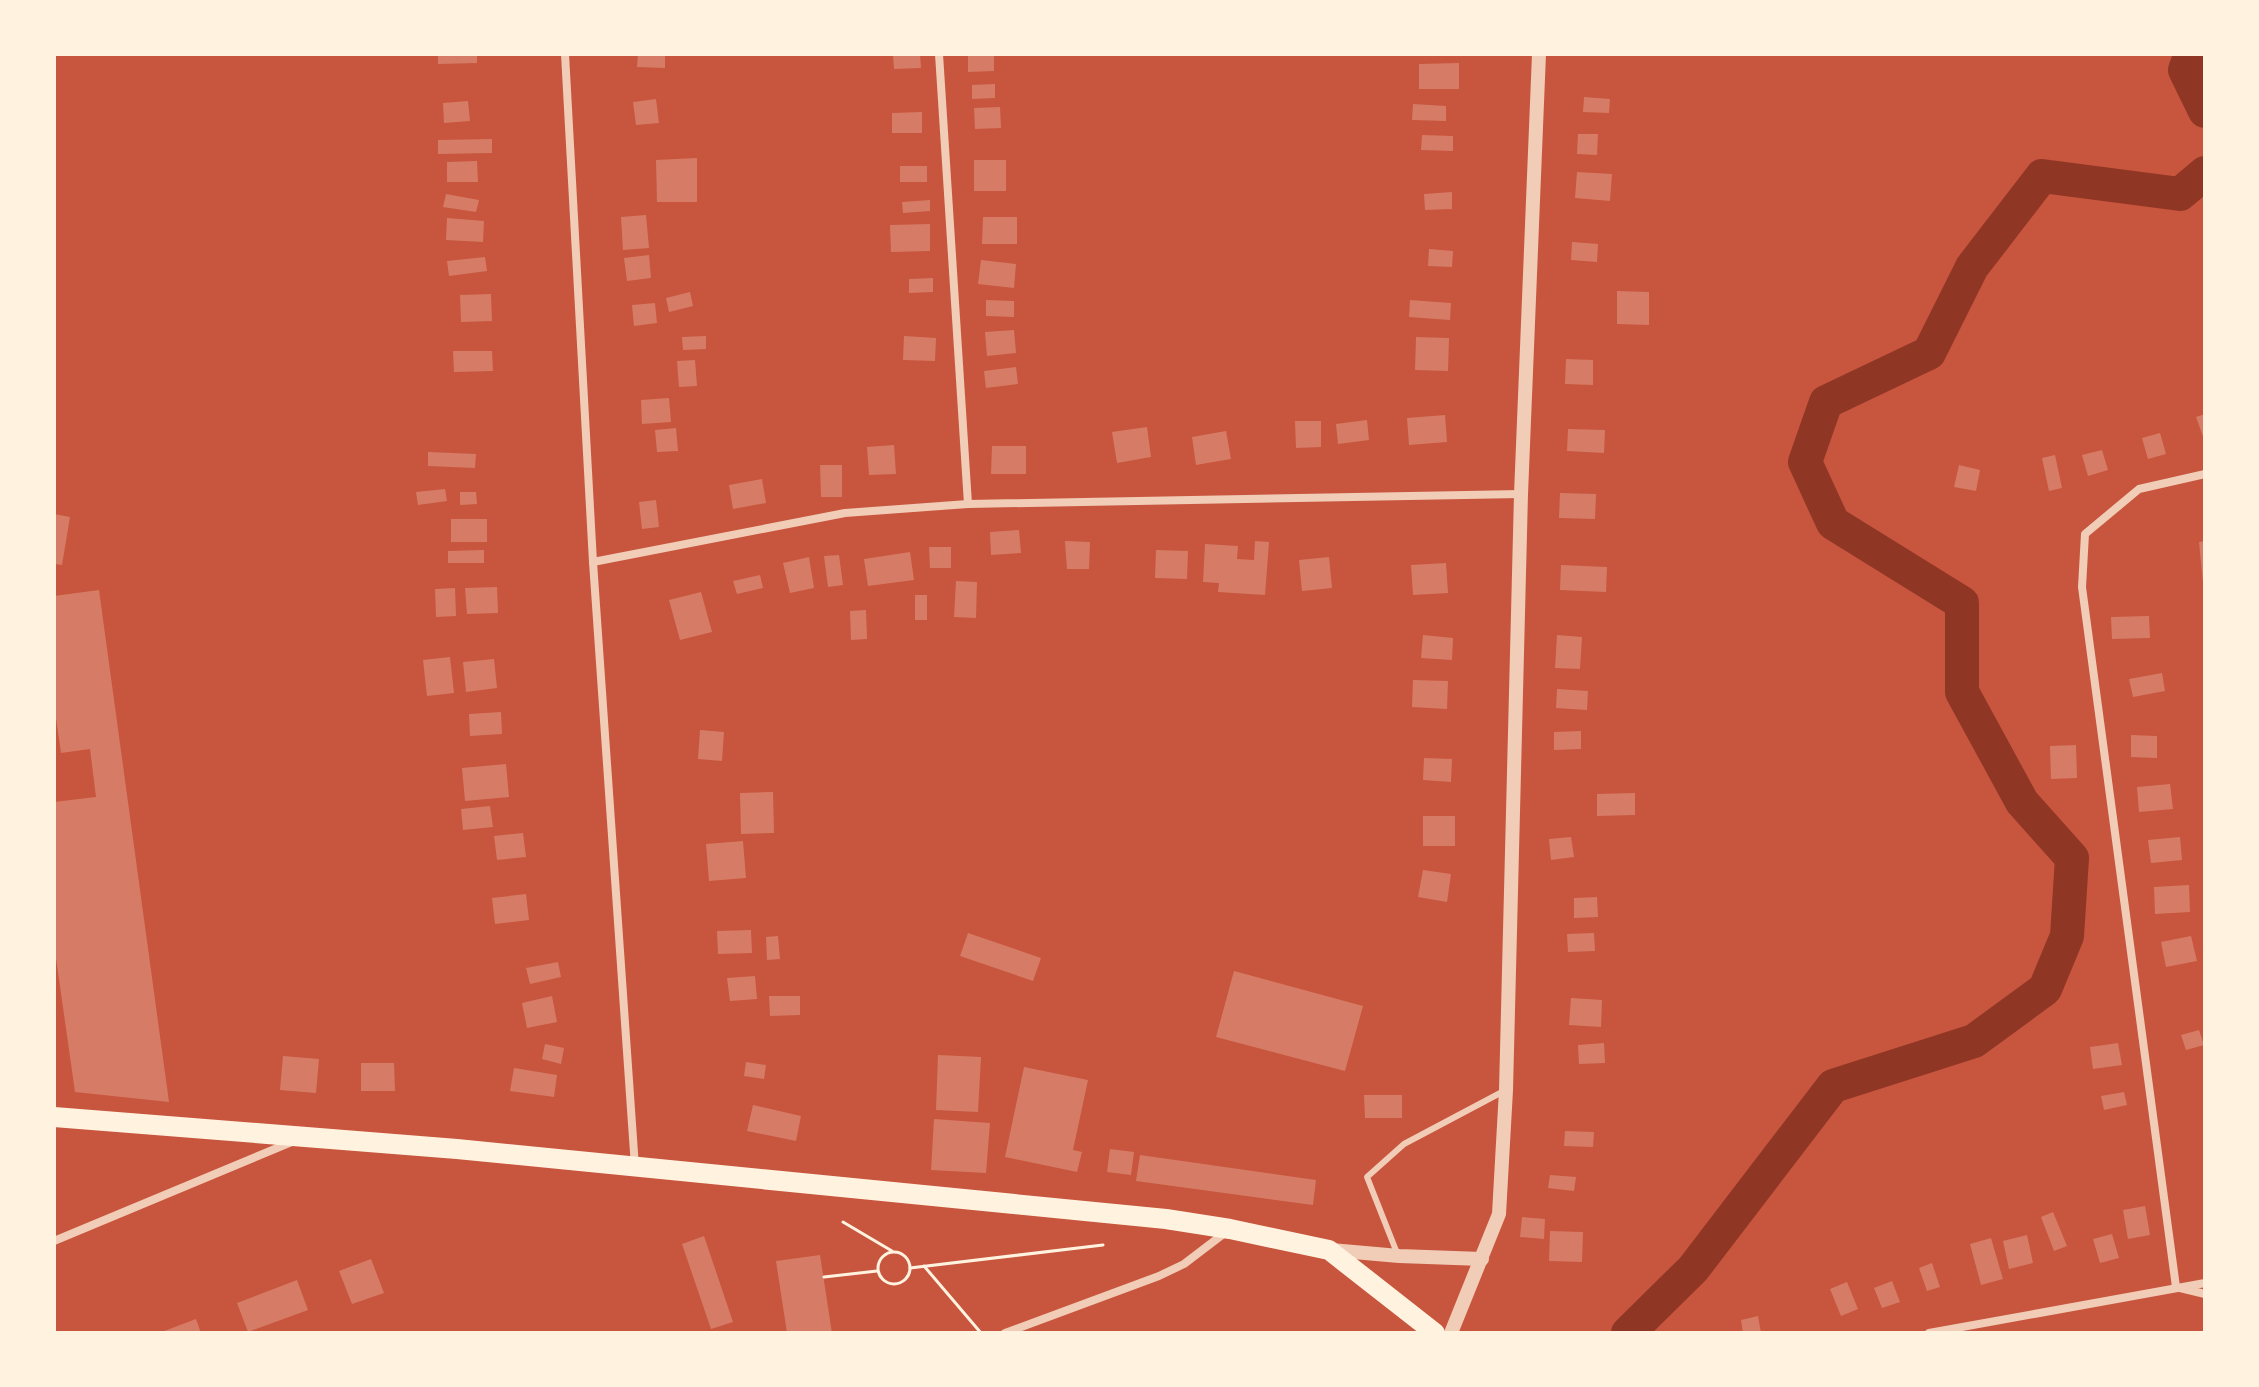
<svg xmlns="http://www.w3.org/2000/svg" width="2259" height="1387" viewBox="0 0 2259 1387" font-family="'Work Sans',sans-serif">
  <style>
    .lines { fill: none; stroke-linecap: round; stroke-linejoin: round }
    .river { stroke: #8f3625; stroke-width: 34 }
    .building { fill: #d67c66 }
    .path { stroke: #fff3e0; stroke-width: 3 }
    .service { stroke: #f1ccb7; stroke-width: 6 }
    .minor { stroke: #f1ccb7; stroke-width: 8 }
    .tertiary { stroke: #f1ccb7; stroke-width: 14 }
    .primary { stroke: #fff3e0; stroke-width: 20 }
  </style>
  <rect width="100%" height="100%" fill="#c8553d"/>
  <g class="lines">
    <g class="river">
      <polyline points="2191,54 2185,70 2205,111"/>
      <polyline points="1628,1333 1693,1269 1833,1086 1974,1041 2045,989 2067,936 2072,858 2022,802 1962,692 1962,603 1833,523 1805,462 1826,402 1929,353 1972,267 2042,176 2180,194 2205,173"/>
    </g>
  </g>
  <g class="building">
    <polygon points="438,54 477,54 477,63 438,64"/>
    <polygon points="638,54 665,54 665,68 637,67"/>
    <polygon points="920,54 921,68 894,69 893,55"/>
    <polygon points="968,54 994,54 994,71 968,72"/>
    <polygon points="1459,63 1459,89 1419,89 1419,64"/>
    <polygon points="995,84 995,98 972,99 972,85"/>
    <polygon points="1584,97 1610,99 1609,113 1583,112"/>
    <polygon points="656,99 659,123 636,125 633,102"/>
    <polygon points="468,101 470,121 444,123 443,103"/>
    <polygon points="1413,104 1446,106 1446,121 1412,120"/>
    <polygon points="1000,107 1001,128 975,129 974,108"/>
    <polygon points="922,112 922,133 892,133 892,113"/>
    <polygon points="1578,134 1598,134 1597,155 1577,154"/>
    <polygon points="1422,135 1453,136 1453,151 1421,150"/>
    <polygon points="492,139 492,153 438,154 438,140"/>
    <polygon points="697,158 697,202 657,202 656,160"/>
    <rect x="974" y="160" width="32" height="31"/>
    <polygon points="477,161 478,182 447,182 447,162"/>
    <rect x="900" y="166" width="27" height="16"/>
    <polygon points="1577,172 1612,174 1610,201 1575,198"/>
    <polygon points="1452,192 1452,209 1425,210 1424,194"/>
    <polygon points="446,194 479,200 476,212 443,207"/>
    <polygon points="930,200 930,211 903,213 902,202"/>
    <polygon points="646,215 649,248 623,250 621,217"/>
    <polygon points="983,217 1017,217 1017,244 982,244"/>
    <polygon points="447,218 484,221 483,242 446,240"/>
    <polygon points="930,224 930,251 891,252 890,225"/>
    <polygon points="1572,242 1598,244 1597,262 1571,260"/>
    <polygon points="1429,249 1453,251 1452,267 1428,266"/>
    <polygon points="649,255 651,278 627,281 624,258"/>
    <polygon points="485,257 487,271 449,276 447,261"/>
    <polygon points="981,260 1016,264 1014,288 978,284"/>
    <polygon points="933,278 933,292 909,293 909,279"/>
    <polygon points="1617,291 1649,292 1649,325 1617,324"/>
    <polygon points="690,292 693,306 669,312 666,298"/>
    <polygon points="491,294 492,321 461,322 460,295"/>
    <polygon points="986,300 1014,301 1014,317 986,316"/>
    <polygon points="1410,300 1451,303 1450,320 1409,317"/>
    <polygon points="655,303 657,323 634,326 632,305"/>
    <polygon points="1014,330 1016,353 987,356 985,332"/>
    <polygon points="706,336 706,349 683,350 682,337"/>
    <polygon points="904,336 936,338 935,361 903,360"/>
    <polygon points="1416,337 1449,338 1448,371 1415,370"/>
    <polygon points="453,351 492,351 493,371 454,372"/>
    <polygon points="1566,359 1593,360 1593,385 1565,384"/>
    <polygon points="695,360 697,386 679,387 677,361"/>
    <polygon points="1016,367 1018,384 986,388 984,371"/>
    <polygon points="669,398 671,422 642,424 641,400"/>
    <polygon points="2205,414 2205,442 2196,417"/>
    <polygon points="1445,415 1447,442 1409,445 1407,418"/>
    <polygon points="1367,420 1369,440 1338,444 1336,424"/>
    <polygon points="1295,421 1321,421 1321,447 1296,448"/>
    <polygon points="1147,427 1151,457 1117,463 1112,432"/>
    <polygon points="676,428 678,451 657,452 655,430"/>
    <polygon points="1568,429 1605,430 1604,453 1567,451"/>
    <polygon points="1226,431 1231,459 1196,465 1192,437"/>
    <polygon points="2160,433 2166,454 2148,459 2142,438"/>
    <polygon points="894,445 896,474 869,475 867,447"/>
    <polygon points="992,446 1026,446 1026,474 991,474"/>
    <polygon points="2102,450 2108,470 2088,476 2082,455"/>
    <polygon points="428,452 476,454 475,468 428,466"/>
    <polygon points="2055,455 2062,488 2049,491 2042,458"/>
    <polygon points="820,465 842,465 842,497 821,497"/>
    <polygon points="1959,465 1980,470 1976,491 1954,487"/>
    <polygon points="762,479 766,503 733,509 729,485"/>
    <polygon points="445,489 447,501 418,505 416,492"/>
    <polygon points="460,492 476,492 477,504 460,505"/>
    <polygon points="1560,493 1596,494 1595,519 1559,518"/>
    <polygon points="656,500 659,527 642,529 639,502"/>
    <polygon points="54,514 70,517 62,565 54,564"/>
    <rect x="451" y="519" width="36" height="23"/>
    <polygon points="1019,530 1021,553 991,555 990,532"/>
    <polygon points="1065,541 1090,542 1089,569 1067,569"/>
    <polygon points="1255,541 1269,542 1265,595 1218,592 1219,583 1203,582 1205,544 1238,546 1237,559 1254,560"/>
    <polygon points="2205,541 2205,583 2203,583 2199,542"/>
    <polygon points="929,547 951,547 951,568 930,568"/>
    <polygon points="484,550 484,563 448,563 448,551"/>
    <polygon points="1156,550 1188,551 1187,579 1155,578"/>
    <polygon points="910,552 914,580 868,586 864,559"/>
    <polygon points="839,555 843,585 828,587 824,556"/>
    <polygon points="809,557 814,588 790,593 783,563"/>
    <polygon points="1329,557 1332,588 1302,591 1299,560"/>
    <polygon points="1446,563 1448,593 1413,595 1411,565"/>
    <polygon points="1561,565 1607,567 1606,592 1560,590"/>
    <polygon points="760,575 763,588 737,594 733,581"/>
    <polygon points="956,581 977,582 976,618 954,617"/>
    <polygon points="497,587 498,613 467,614 465,588"/>
    <polygon points="455,588 456,616 436,617 435,589"/>
    <polygon points="99,590 169,1102 75,1092 54,944 54,802 96,797 90,749 61,753 54,704 54,596"/>
    <polygon points="701,592 712,632 680,640 669,600"/>
    <rect x="915" y="595" width="12" height="25"/>
    <polygon points="866,610 867,639 851,640 850,611"/>
    <polygon points="2149,616 2150,638 2112,639 2111,617"/>
    <polygon points="1423,635 1453,638 1452,660 1421,658"/>
    <polygon points="1557,635 1582,637 1580,669 1555,668"/>
    <polygon points="450,657 454,693 427,696 423,660"/>
    <polygon points="494,659 497,688 466,692 463,662"/>
    <polygon points="2162,673 2165,691 2133,697 2129,679"/>
    <polygon points="1413,680 1448,681 1447,709 1412,707"/>
    <polygon points="1557,689 1588,691 1587,710 1556,708"/>
    <polygon points="501,712 502,734 470,736 469,714"/>
    <polygon points="700,730 724,732 722,761 698,759"/>
    <polygon points="1581,731 1581,749 1554,750 1554,732"/>
    <polygon points="2131,735 2157,736 2157,758 2131,757"/>
    <polygon points="2076,745 2077,778 2051,779 2050,746"/>
    <polygon points="1424,758 1452,759 1451,782 1423,780"/>
    <polygon points="506,764 509,797 465,801 462,768"/>
    <polygon points="2170,784 2173,809 2139,812 2137,787"/>
    <polygon points="773,792 774,833 741,834 740,793"/>
    <polygon points="1635,793 1635,815 1597,816 1597,794"/>
    <polygon points="490,806 493,827 463,830 461,809"/>
    <rect x="1423" y="816" width="32" height="30"/>
    <polygon points="523,833 526,857 497,860 494,836"/>
    <polygon points="1571,837 1574,857 1551,860 1549,839"/>
    <polygon points="2180,837 2182,860 2151,863 2148,840"/>
    <polygon points="743,841 746,878 709,881 706,844"/>
    <polygon points="1423,870 1451,874 1447,902 1418,897"/>
    <polygon points="2189,885 2190,912 2155,914 2154,887"/>
    <polygon points="526,894 529,920 495,924 492,898"/>
    <polygon points="1597,897 1598,917 1574,918 1574,898"/>
    <polygon points="751,930 752,953 718,954 717,931"/>
    <polygon points="968,933 1041,958 1033,981 960,956"/>
    <polygon points="1594,933 1595,951 1568,952 1567,934"/>
    <polygon points="778,936 780,959 767,960 766,937"/>
    <polygon points="2191,936 2197,961 2166,967 2161,942"/>
    <polygon points="558,962 561,977 530,984 526,968"/>
    <polygon points="1234,971 1363,1006 1345,1071 1216,1037"/>
    <polygon points="755,976 757,999 730,1001 727,978"/>
    <polygon points="552,996 557,1022 527,1028 522,1003"/>
    <polygon points="769,996 800,996 800,1015 770,1016"/>
    <polygon points="1571,998 1602,1000 1601,1027 1569,1025"/>
    <polygon points="2199,1030 2204,1045 2186,1050 2181,1035"/>
    <polygon points="1604,1043 1605,1063 1579,1064 1578,1045"/>
    <polygon points="2118,1043 2122,1065 2093,1069 2090,1047"/>
    <polygon points="545,1044 564,1048 561,1064 542,1059"/>
    <polygon points="938,1055 981,1057 978,1112 936,1110"/>
    <polygon points="283,1056 319,1059 316,1093 280,1090"/>
    <polygon points="746,1062 766,1065 764,1079 744,1076"/>
    <polygon points="361,1063 394,1063 395,1091 361,1091"/>
    <polygon points="1024,1067 1088,1080 1073,1150 1082,1152 1077,1172 1005,1157"/>
    <polygon points="514,1068 557,1075 554,1097 510,1091"/>
    <polygon points="2124,1092 2127,1105 2104,1110 2101,1096"/>
    <polygon points="1364,1095 1402,1095 1402,1118 1365,1118"/>
    <polygon points="753,1105 801,1116 796,1141 747,1131"/>
    <polygon points="934,1119 990,1123 986,1173 931,1170"/>
    <polygon points="1565,1131 1594,1132 1593,1147 1564,1146"/>
    <polygon points="1110,1149 1134,1152 1131,1175 1107,1172"/>
    <polygon points="1140,1155 1316,1180 1313,1205 1136,1181"/>
    <polygon points="1550,1175 1576,1177 1574,1191 1548,1188"/>
    <polygon points="2145,1206 2150,1235 2128,1239 2123,1210"/>
    <polygon points="2053,1212 2067,1246 2054,1251 2041,1217"/>
    <polygon points="1522,1217 1545,1219 1544,1239 1520,1237"/>
    <polygon points="1550,1231 1583,1232 1582,1262 1549,1261"/>
    <polygon points="2112,1234 2119,1258 2100,1263 2093,1239"/>
    <polygon points="2027,1235 2033,1263 2009,1269 2003,1241"/>
    <polygon points="704,1236 733,1322 711,1329 682,1244"/>
    <polygon points="1991,1238 2003,1279 1981,1285 1970,1244"/>
    <polygon points="820,1255 832,1333 787,1333 776,1261"/>
    <polygon points="371,1259 384,1293 352,1304 339,1271"/>
    <polygon points="1932,1263 1940,1287 1927,1291 1919,1268"/>
    <polygon points="297,1280 308,1310 248,1332 237,1303"/>
    <polygon points="1892,1281 1900,1302 1882,1308 1874,1288"/>
    <polygon points="1847,1282 1858,1309 1841,1316 1830,1289"/>
    <polygon points="1758,1316 1761,1333 1743,1333 1741,1320"/>
    <polygon points="196,1319 201,1333 159,1333"/>
  </g>
  <g class="lines">
    <g class="path">
      <polyline points="843,1222 892,1251"/>
      <circle cx="894" cy="1268" r="16"/>
      <polyline points="924,1266 981,1333"/>
      <polyline points="910,1268 1103,1245"/>
      <polyline points="824,1277 877,1271"/>
    </g>
    <polyline class="service" points="1397,1253 1367,1177 1404,1144 1504,1091"/>
    <g class="minor">
      <polyline points="565,54 593,562 635,1167"/>
      <polyline points="939,54 968,504"/>
      <polyline points="2205,474 2139,489 2085,534 2082,587 2176,1287 2205,1294"/>
      <polyline points="593,562 845,513 968,504 1521,494"/>
      <polyline points="54,1241 294,1141"/>
      <polyline points="1005,1333 1159,1276 1184,1264 1226,1232"/>
      <polyline points="1929,1333 2205,1283"/>
    </g>
    <g class="tertiary">
      <polyline points="1331,1250 1399,1256 1482,1259"/>
      <polyline points="1451,1333 1499,1214 1506,1090 1521,494 1539,54"/>
    </g>
    <polyline class="primary" points="54,1117 457,1149 1166,1219 1230,1229 1329,1250 1435,1333"/>
  </g>
  <rect width="2259" height="1387" fill="none" stroke="#fff3e0" stroke-width="112"/>
</svg>
